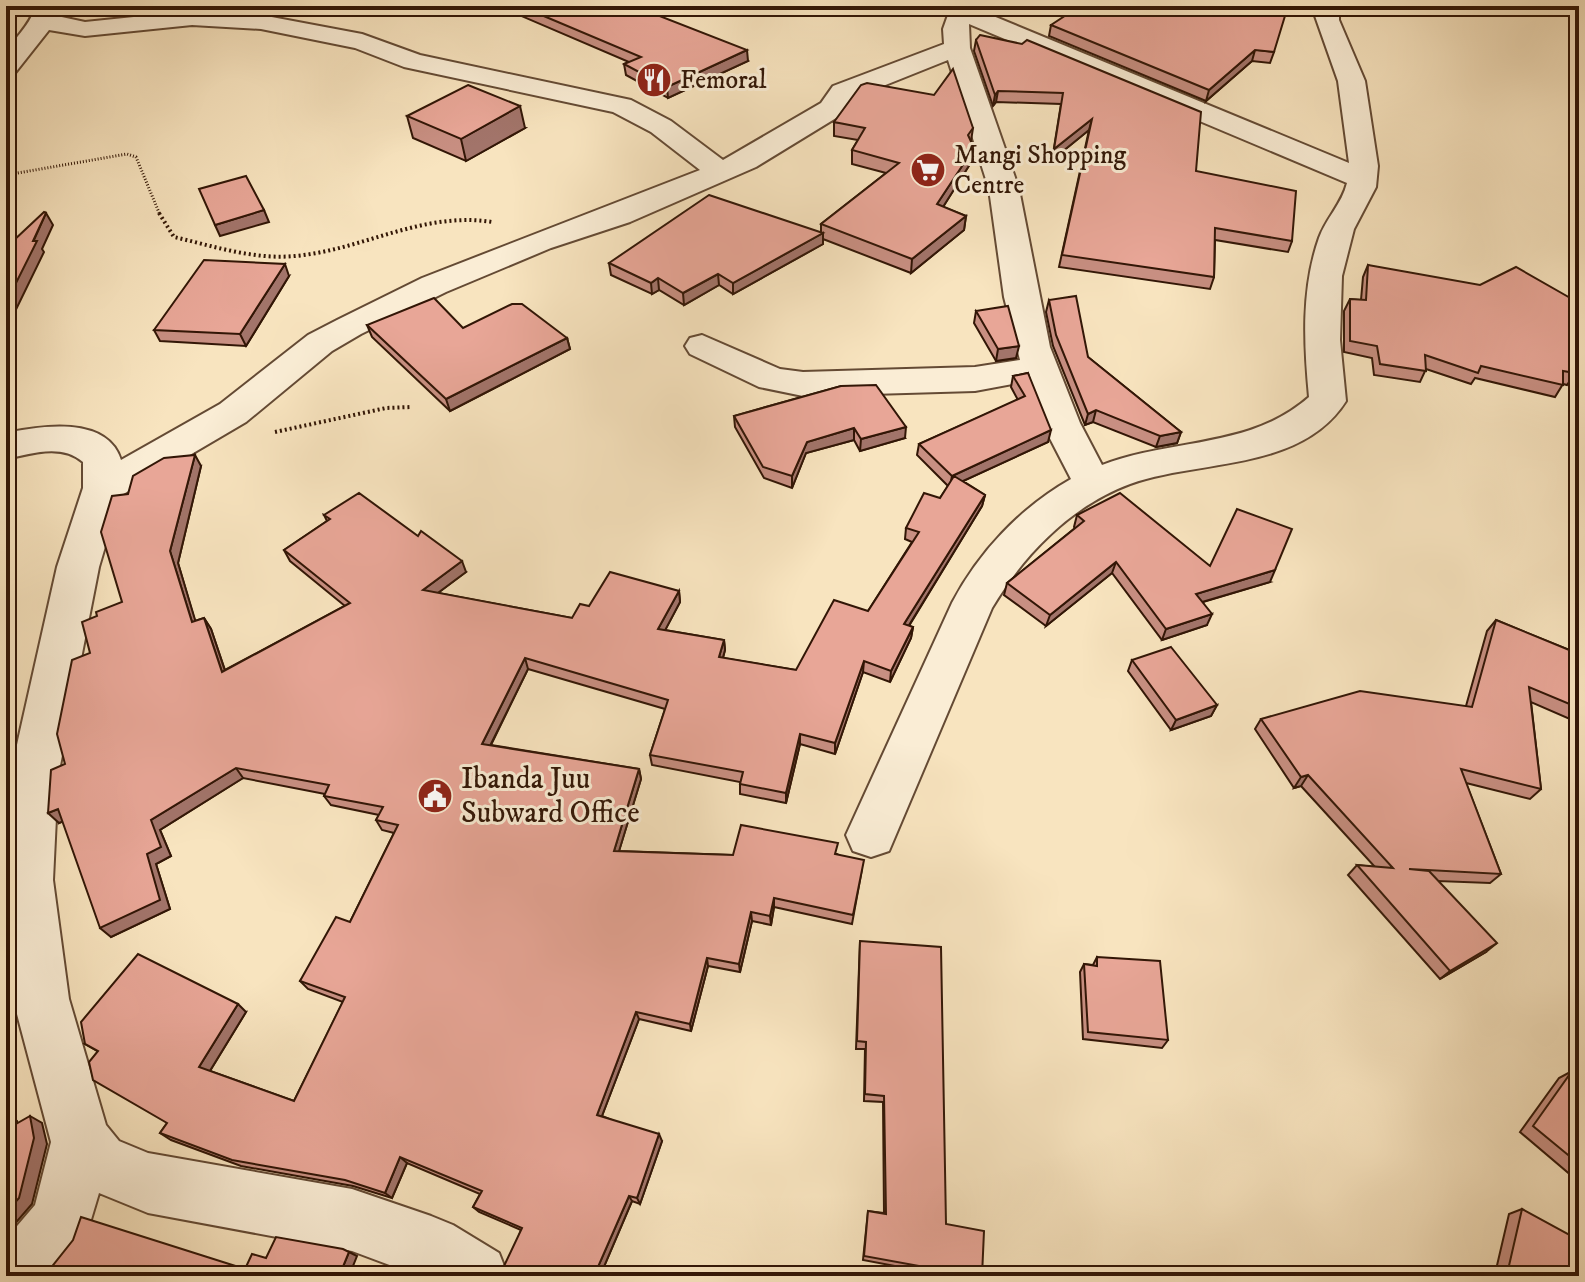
<svg xmlns="http://www.w3.org/2000/svg" width="1585" height="1282" viewBox="0 0 1585 1282" font-family="'IM FELL DW Pica',serif">
  <style>
    .lines { fill: none; stroke-linecap: round; stroke-linejoin: round }
    .minor-casing { stroke: #644a34; stroke-width: 4 }
    .path-far1 { stroke: #321606; stroke-width: 3; stroke-dasharray: 1 2; stroke-linecap: butt }
    .path { stroke: #321606; stroke-width: 4; stroke-dasharray: 2 3; stroke-linecap: butt }
    .minor { fill: #faedd5; fill-rule: evenodd }
    .wall { fill: #c88f82; stroke: #321606; stroke-width: 2 }
    .shaded-wall { fill: #a2746a; stroke: #321606; stroke-width: 2 }
    .building { fill: #e8a697; stroke: #321606; stroke-width: 2 }
    .labels { text-anchor: middle; dominant-baseline: central; stroke-width: 6; stroke-linejoin: round; paint-order: stroke }
    .far-poi-label { font-size: 26px; fill: #321606; stroke: #faedd5; text-anchor: start }
    .poi-label { font-size: 30px; fill: #321606; stroke: #faedd5; text-anchor: start }
  </style>
  <rect width="100%" height="100%" fill="#f8e4bf"/>
  <filter id="stains"><feTurbulence type="fractalNoise" baseFrequency=".0025" numOctaves="4"/><feColorMatrix values="0 0 0 0 .2 0 0 0 0 .09 0 0 0 0 .02 0 0 0 .5 -.17"/></filter>
  <radialGradient id="worn" r=".72"><stop offset=".6" stop-color="#630" stop-opacity="0"/><stop offset="1" stop-color="#630" stop-opacity=".3"/></radialGradient>
  <g class="lines">
    <defs>
      <path id="minor" d="M 36,6 L 60,6 L 57,16 L 85,22 L 192,11 L 261,15 L 362,34 L 420,55 L 631,100 L 671,121 L 723,160 L 821,103 L 833,86 L 944,44 L 943,29 L 948,15 L 935,6 L 969,6 L 1349,163 L 1338,81 L 1314,13 L 1320,6 L 1350,6 L 1339,16 L 1339,20 L 1365,81 L 1378,166 L 1376,187 L 1354,229 L 1342,276 L 1340,340 L 1346,401 C 1301,472 1199,459 1130,484 C 1071,506 1024,554 992,608 L 889,851 L 871,857 L 853,851 L 846,835 L 952,603 C 979,552 1020,508 1071,479 L 1042,423 L 1028,381 L 975,391 L 803,396 L 759,387 L 690,354 L 685,346 L 690,338 L 702,335 L 780,369 L 803,372 L 975,367 L 1020,360 L 1004,297 L 989,189 L 948,60 L 853,98 L 841,115 L 756,167 L 630,222 L 551,248 L 446,292 L 361,334 L 332,351 L 246,422 L 120,496 L 99,567 L 58,776 L 53,880 L 69,999 L 106,1125 L 119,1141 L 148,1153 L 352,1189 L 431,1216 L 453,1225 L 499,1253 L 508,1276 L 419,1276 L 352,1251 L 148,1213 L 99,1193 L 84,1243 L 57,1276 L 6,1276 L 6,1239 L 35,1205 L 51,1142 L 13,999 L 6,926 L 10,776 L 57,567 L 83,488 L 83,462 C 61,443 31,454 6,459 L 6,433 C 40,426 107,415 121,460 L 220,404 L 308,335 L 337,320 L 422,278 L 700,170 L 651,132 L 613,112 L 404,67 L 355,48 L 261,29 L 192,25 L 85,36 L 49,30 L 15,73 L 6,75 C 6,34 24,40 36,6 ZM 969,24 L 1347,183 C 1342,204 1326,218 1319,238 C 1301,289 1304,345 1309,397 C 1250,449 1172,438 1102,465 L 1080,423 L 1050,347 L 1019,189 L 970,48 Z"/>
    </defs>
    <use href="#minor" class="minor-casing"/>
    <polyline class="path-far1" points="6,175 127,154 136,157 160,215"/>
    <g class="path">
      <path d="M 159,213 L 174,237 C 213,246 254,260 295,256 C 363,250 422,211 492,222"/>
      <polyline points="275,432 386,408 411,407"/>
    </g>
    <use href="#minor" class="minor"/>
  </g>
  <g class="wall">
    <polygon points="498,6 634,6 748,61 668,98 626,75 624,64 629,62"/>
    <polygon points="1051,25 1274,52 1270,63 1252,61 1206,101 1049,36"/>
    <polygon points="976,40 1196,171 1292,241 1288,252 1215,240 1214,277 1210,289 1059,267 1089,130 1052,160 1061,104 996,102 993,106 974,51"/>
    <polygon points="407,116 525,128 466,161 413,138"/>
    <polygon points="834,122 973,128 971,141 974,148 972,161 943,207 966,216 964,230 911,273 823,239 823,244 733,294 719,285 684,305 659,290 652,294 611,275 609,263 821,232 821,224 886,173 852,164 852,150 858,140 834,136"/>
    <polygon points="1368,265 1575,373 1567,385 1563,384 1555,397 1475,378 1471,384 1426,369 1420,382 1374,375 1372,358 1344,352 1344,311 1350,299 1361,300 1363,277"/>
    <polygon points="289,276 246,346 160,341 154,330"/>
    <polygon points="1049,300 1088,357 1181,432 1177,443 1156,447 1093,422 1085,425 1053,346 1046,312"/>
    <polygon points="976,311 1016,358 996,361 974,323"/>
    <polygon points="367,325 463,328 567,338 570,349 450,411 372,337"/>
    <polygon points="1028,373 1048,442 963,481 985,495 982,506 909,626 913,627 911,638 890,682 863,672 835,754 800,744 786,803 740,794 740,782 652,765 650,755 665,709 528,669 491,745 639,769 641,779 619,851 733,855 837,854 862,869 852,924 774,907 771,925 752,921 740,972 708,966 691,1031 639,1019 602,1116 662,1141 640,1204 632,1201 600,1276 507,1276 505,1274 521,1230 479,1212 473,1207 480,1194 407,1163 392,1198 353,1186 241,1166 171,1140 160,1133 167,1123 97,1051 85,1044 246,1012 210,1071 294,1101 343,1002 308,989 300,981 350,922 394,833 382,830 376,820 379,815 331,805 324,796 325,794 243,778 160,830 171,856 156,864 170,909 111,937 63,821 59,823 65,764 90,653 97,616 122,602 128,494 201,466 178,563 195,621 204,618 211,629 225,670 345,606 290,561 284,550 327,521 324,515 466,572 438,593 572,618 589,606 679,591 680,602 665,630 724,640 725,650 723,658 796,670 868,611 912,542 905,539 906,528 940,498 948,486 917,455 919,444 1018,400 1011,387 1013,376"/>
    <polygon points="841,386 905,438 860,451 854,440 806,453 792,488 764,478 735,427 734,416"/>
    <polygon points="1077,515 1210,566 1270,582 1203,602 1207,625 1162,640 1112,573 1046,626 1004,595 1007,583 1075,528 1074,527"/>
    <polygon points="1496,620 1579,654 1579,723 1531,702 1541,789 1530,799 1466,783 1501,874 1490,883 1438,881 1486,952 1440,979 1348,875 1357,865 1375,867 1301,786 1294,788 1255,729 1261,719 1466,706 1487,631"/>
    <polygon points="1132,660 1217,705 1211,716 1171,730 1128,671"/>
    <polygon points="860,941 946,1224 982,1276 948,1276 863,1260 868,1211 884,1213 883,1102 864,1101 865,1049 856,1049"/>
    <polygon points="1097,957 1168,1040 1162,1048 1083,1039 1080,972 1084,964 1093,965"/>
    <polygon points="1572,1071 1579,1077 1579,1182 1520,1132 1559,1078"/>
    <polygon points="1522,1209 1579,1276 1499,1276 1495,1274 1509,1214"/>
  </g>
  <g class="shaded-wall">
    <polygon points="747,50 748,61 668,98 667,87"/>
    <polygon points="1255,50 1252,61 1206,101 1209,90"/>
    <polygon points="998,91 996,102 993,106 995,95"/>
    <polygon points="520,106 525,128 466,161 461,139"/>
    <polygon points="1092,119 1089,130 1052,160 1054,149"/>
    <polygon points="974,148 972,161 936,218 937,204"/>
    <polygon points="264,210 269,222 220,236 215,225"/>
    <polygon points="46,213 53,225 42,249 44,252 6,330 6,303"/>
    <polygon points="966,216 964,230 911,273 912,259"/>
    <polygon points="823,233 823,244 733,294 733,283"/>
    <polygon points="285,264 289,276 246,346 240,334"/>
    <polygon points="718,274 719,285 684,305 683,293"/>
    <polygon points="658,278 659,290 652,294 651,283"/>
    <polygon points="567,338 570,349 450,411 446,399"/>
    <polygon points="1019,346 1016,358 996,361 998,349"/>
    <polygon points="1096,410 1093,422 1085,425 1088,414"/>
    <polygon points="906,427 905,438 860,451 861,439"/>
    <polygon points="854,428 854,440 806,453 792,488 792,476 807,442"/>
    <polygon points="1051,430 1048,442 950,487 952,476"/>
    <polygon points="1181,432 1177,443 1156,447 1160,436"/>
    <polygon points="195,455 201,466 178,563 199,633 192,622 170,551"/>
    <polygon points="985,495 982,506 903,635 904,624"/>
    <polygon points="462,561 466,572 427,601 423,590"/>
    <polygon points="1116,562 1112,573 1046,626 1050,615"/>
    <polygon points="1275,570 1270,582 1192,605 1196,594"/>
    <polygon points="679,591 680,602 660,640 658,629"/>
    <polygon points="1212,614 1207,625 1162,640 1166,629"/>
    <polygon points="204,618 211,629 229,683 222,672"/>
    <polygon points="913,627 911,638 890,682 891,671"/>
    <polygon points="724,640 725,650 720,668 719,657"/>
    <polygon points="525,658 528,669 486,754 482,744"/>
    <polygon points="864,661 863,672 835,754 835,743"/>
    <polygon points="1217,705 1211,716 1171,730 1176,720"/>
    <polygon points="800,734 800,744 786,803 786,793"/>
    <polygon points="236,768 243,778 160,830 171,856 156,864 170,909 111,937 100,928 147,854 151,820"/>
    <polygon points="639,769 641,779 616,861 614,851"/>
    <polygon points="1308,775 1301,786 1294,788 1301,777"/>
    <polygon points="58,809 69,819 59,823 48,813"/>
    <polygon points="774,898 774,907 771,925 770,916"/>
    <polygon points="751,912 752,921 740,972 739,964"/>
    <polygon points="1497,943 1486,952 1440,979 1450,971"/>
    <polygon points="707,958 708,966 691,1031 690,1024"/>
    <polygon points="238,1004 246,1012 208,1074 199,1067"/>
    <polygon points="636,1012 639,1019 600,1121 597,1115"/>
    <polygon points="6,1115 17,1121 20,1135 7,1129"/>
    <polygon points="30,1116 42,1123 47,1144 32,1204 6,1234 6,1213"/>
    <polygon points="659,1134 662,1141 640,1204 637,1198"/>
    <polygon points="400,1157 407,1163 392,1198 385,1193"/>
    <polygon points="629,1196 632,1201 600,1276 594,1276"/>
    <polygon points="349,1252 357,1256 349,1276 344,1276 340,1274"/>
  </g>
  <g class="building">
    <polygon points="520,6 634,6 747,50 667,87 624,64 641,57"/>
    <polygon points="1080,6 1288,6 1274,52 1255,50 1209,90 1051,25"/>
    <polygon points="980,35 1022,44 1027,40 1201,112 1196,171 1296,191 1292,241 1215,228 1214,277 1062,255 1092,119 1054,149 1063,93 998,91 995,95 976,40"/>
    <polygon points="953,69 973,128 968,135 974,148 937,204 966,216 912,259 821,224 899,163 852,150 865,128 834,122 861,85 867,83 934,95"/>
    <polygon points="468,85 520,106 461,139 407,116"/>
    <polygon points="246,176 264,210 215,225 199,189"/>
    <polygon points="709,195 823,233 733,283 718,274 683,293 658,278 651,283 609,263"/>
    <polygon points="44,212 46,213 33,241 37,241 6,303 6,243 12,242"/>
    <polygon points="204,260 285,264 240,334 154,330"/>
    <polygon points="1368,265 1480,285 1516,267 1572,299 1575,373 1563,371 1563,385 1481,366 1478,373 1425,355 1426,371 1380,364 1377,346 1350,341 1350,299 1366,300"/>
    <polygon points="1076,296 1088,357 1181,432 1160,436 1096,410 1088,414 1056,335 1049,300"/>
    <polygon points="434,298 463,328 512,304 522,304 567,338 446,399 367,325"/>
    <polygon points="1008,306 1019,346 998,349 976,311"/>
    <polygon points="1028,373 1051,430 952,476 919,444 1025,396 1013,376"/>
    <polygon points="876,385 906,427 861,439 854,428 807,442 792,476 763,467 734,416 841,386"/>
    <polygon points="195,455 170,551 192,622 204,618 222,672 350,603 284,550 330,519 324,515 359,493 418,536 421,531 462,561 423,590 572,618 580,604 589,606 610,572 679,591 658,629 724,640 719,657 796,670 834,600 868,611 919,532 906,528 924,493 940,498 954,476 985,495 904,624 913,627 891,671 864,661 835,743 800,734 786,793 740,784 743,772 650,755 668,700 525,658 482,744 639,769 614,851 733,855 741,825 838,843 835,854 864,860 853,915 774,898 770,916 751,912 739,964 707,958 690,1024 636,1012 597,1115 659,1134 637,1198 629,1196 594,1276 509,1276 505,1274 504,1266 522,1228 473,1207 482,1191 400,1157 385,1193 345,1180 232,1160 160,1133 167,1123 93,1080 89,1062 98,1051 85,1044 81,1022 138,954 238,1004 199,1067 294,1101 345,997 300,981 336,917 350,922 398,825 376,820 383,807 324,796 329,785 236,768 151,820 161,847 147,854 160,900 100,928 58,809 48,813 51,770 65,764 57,734 72,660 90,653 82,622 97,616 96,612 122,602 101,532 112,496 128,494 133,476 164,458"/>
    <polygon points="1120,493 1210,566 1237,509 1292,529 1275,570 1196,594 1212,614 1166,629 1116,562 1050,615 1007,583 1084,521 1077,515"/>
    <polygon points="1496,620 1579,654 1579,708 1529,687 1541,789 1461,769 1501,874 1409,869 1429,871 1497,943 1450,971 1357,865 1393,868 1308,775 1301,777 1261,719 1360,691 1472,707"/>
    <polygon points="1171,647 1217,705 1176,720 1132,660"/>
    <polygon points="860,941 941,947 946,1224 984,1231 982,1276 974,1276 864,1256 868,1211 886,1214 884,1096 865,1094 866,1042 857,1041"/>
    <polygon points="1097,957 1160,961 1168,1040 1088,1032 1084,964 1097,966"/>
    <polygon points="1572,1071 1579,1077 1579,1164 1533,1126"/>
    <polygon points="30,1116 34,1138 19,1198 6,1213 6,1125 7,1129"/>
    <polygon points="1522,1209 1579,1240 1579,1276 1520,1276 1508,1270"/>
    <polygon points="81,1217 245,1269 252,1254 266,1258 276,1237 343,1249 349,1252 340,1274 346,1276 23,1276 23,1275 46,1274 73,1240"/>
  </g>
  <defs>
    <symbol id="restaurant-disc" viewBox="-11 -11 22 22"><circle r="9.5" fill="#8f2418" stroke="#faedd5"/><path d="M-5-6h1v4h1v-4h1v4h1v-4h1v5L-1.5 .5V6h-2V.5L-5-1ZM5-6V6H3V1.5H1.5Q1.5-4 5-6Z" fill="#fff"/></symbol>
    <symbol id="supermarket-disc" viewBox="-11 -11 22 22"><circle r="9.5" fill="#8f2418" stroke="#faedd5"/><path d="M-6-5.5h2.5l.6 2H6L4.5 2H-2.5L-4.4-4H-6ZM-1.5 3.2a1.3 1.3 0 1 0 .1 0ZM3 3.2a1.3 1.3 0 1 0 .1 0Z" fill="#fff"/></symbol>
    <symbol id="civic-disc" viewBox="-11 -11 22 22"><circle r="9.5" fill="#8f2418" stroke="#faedd5"/><path d="M-.6-6.5H3V-4.5H.6V-3L4-1V1h2V6H-6V1h2V-1L-.6-3ZM-1.2 2.5V6h2.4V2.5Z" fill="#fff"/></symbol>
  </defs>
  <g fill-rule="evenodd">
    <use href="#restaurant-disc" x="634" y="60" width="40" height="40"/>
    <use href="#supermarket-disc" x="908" y="150" width="40" height="40"/>
    <use href="#civic-disc" x="415" y="776" width="40" height="40"/>
  </g>
  <g class="labels">
    <g class="far-poi-label">
      <text x="680" y="80">Femoral</text>
      <text x="954" y="155">Mangi Shopping<tspan x="954" dy="30">Centre</tspan></text>
    </g>
    <g class="poi-label">
      <text x="461" y="779">Ibanda Juu<tspan x="461" dy="34">Subward Office</tspan></text>
    </g>
  </g>
  <rect width="1585" height="1282" fill="none" stroke="#f8e4bf" stroke-width="32"/>
  <rect x="8" y="8" width="1569" height="1266" fill="none" stroke="#321606" stroke-width="4"/>
  <rect x="16" y="16" width="1553" height="1250" fill="none" stroke="#321606" stroke-width="2"/>
  <rect width="100%" height="100%" filter="url(#stains)"/>
  <rect width="100%" height="100%" fill="url(#worn)"/>
</svg>
